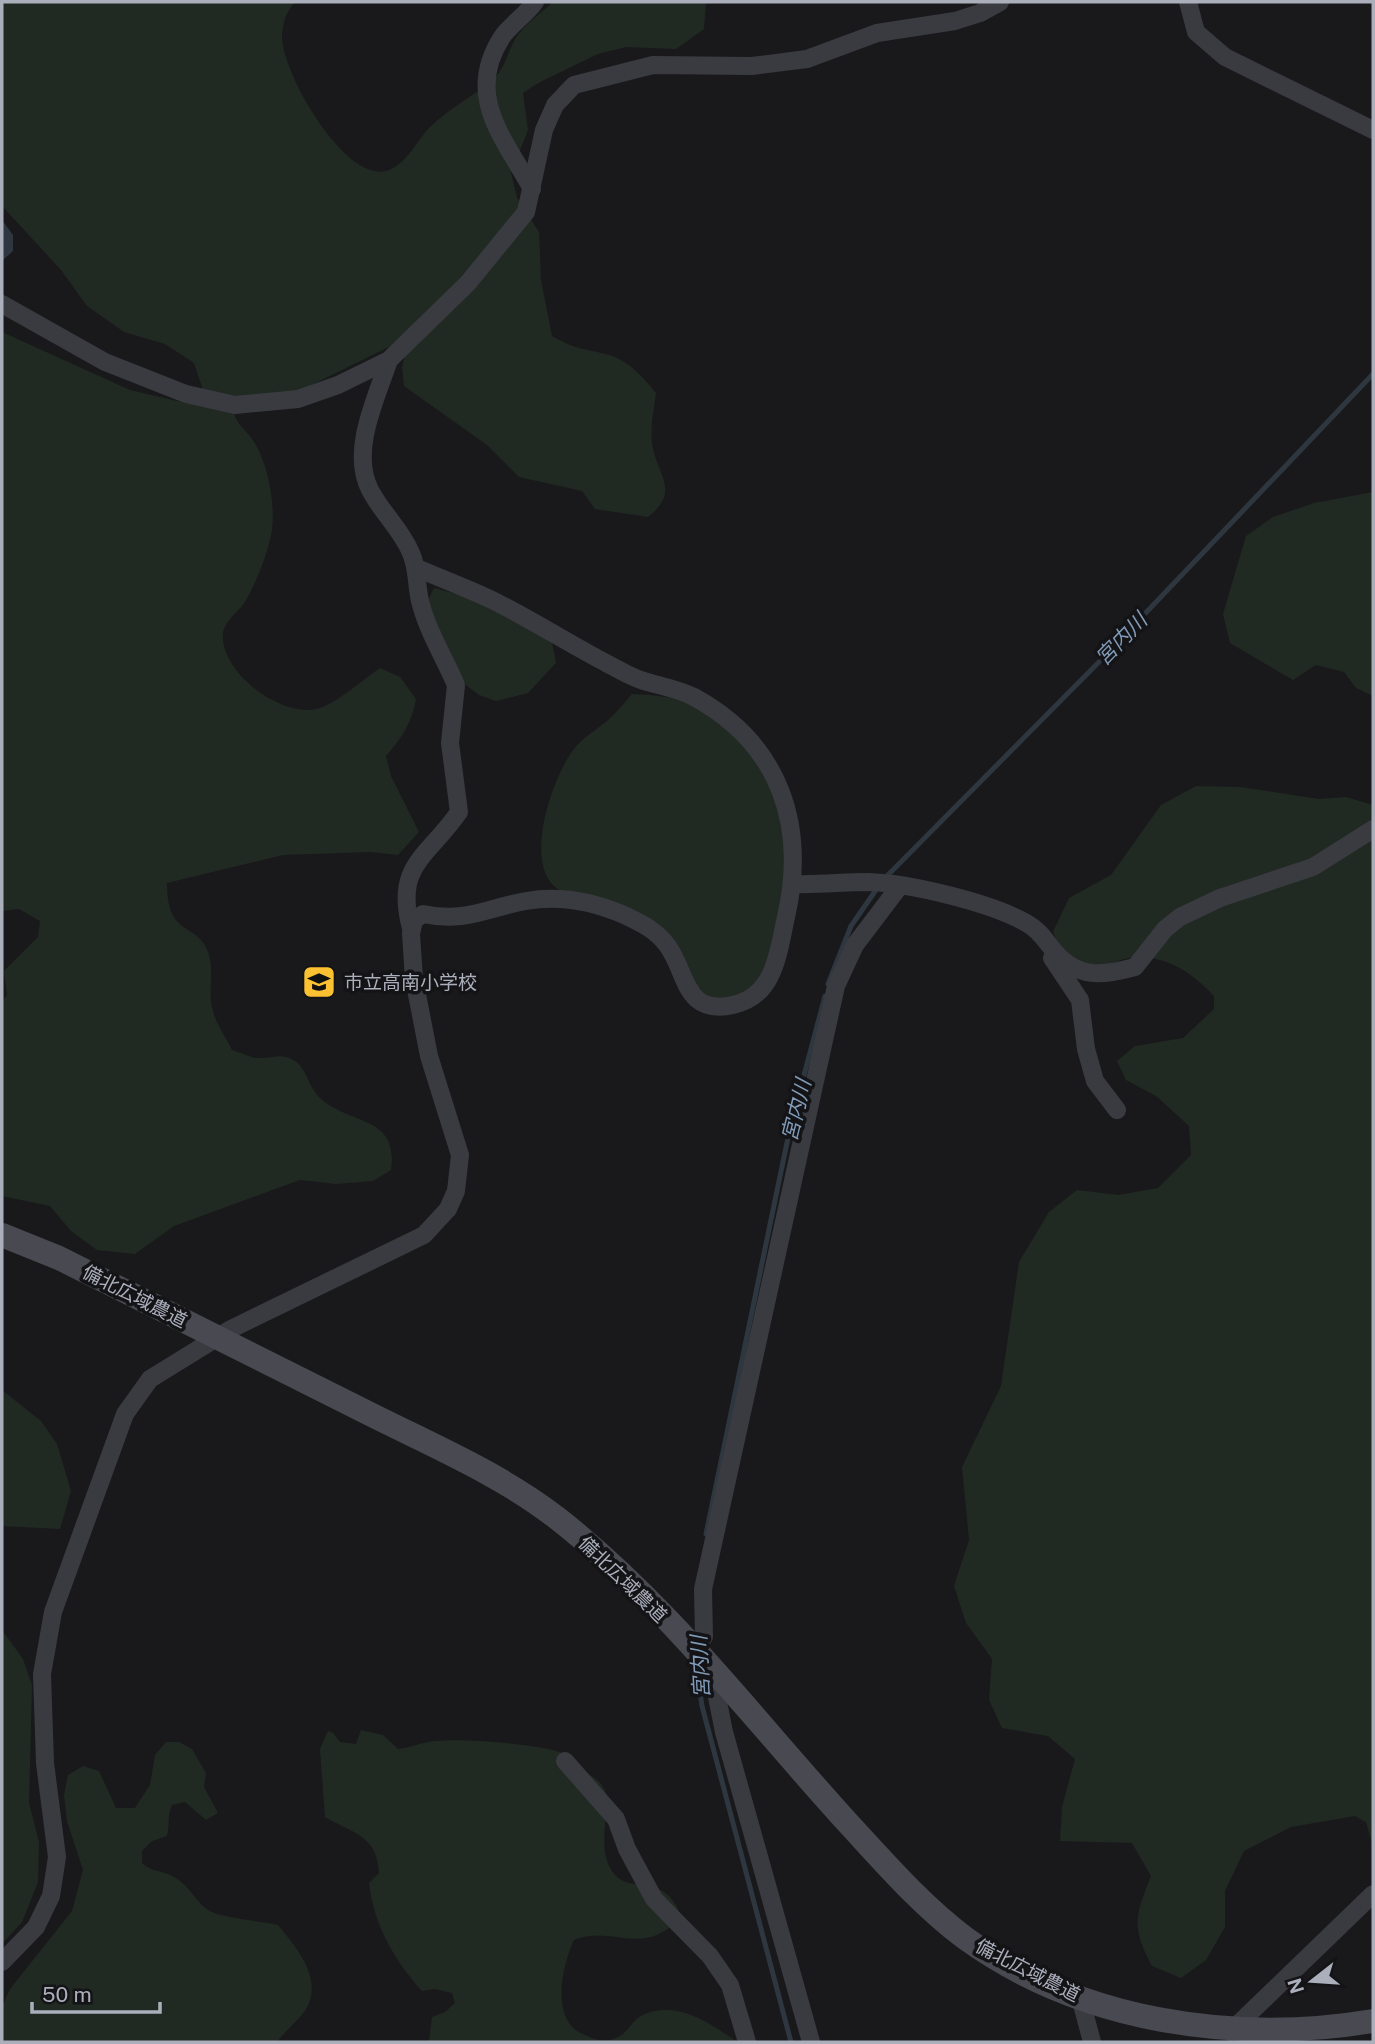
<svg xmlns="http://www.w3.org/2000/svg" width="1375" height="2044" viewBox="0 0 1375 2044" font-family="'Public Sans','Noto Sans JP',sans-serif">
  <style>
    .green { fill: #212a22 }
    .water { fill: #2e3740 }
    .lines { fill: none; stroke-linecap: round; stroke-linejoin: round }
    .stream { stroke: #2e3740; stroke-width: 5 }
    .street { stroke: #3a3b41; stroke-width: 18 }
    .secondary { stroke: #484951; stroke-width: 24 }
    .labels { text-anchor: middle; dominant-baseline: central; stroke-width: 7; stroke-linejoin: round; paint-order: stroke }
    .poi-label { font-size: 19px; fill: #abafbc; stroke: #141417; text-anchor: start }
    .street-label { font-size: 19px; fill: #abafbc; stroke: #141417 }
    .water-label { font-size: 21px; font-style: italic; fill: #819bb8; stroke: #141417 }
  </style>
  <rect width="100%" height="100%" fill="#19191b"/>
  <g class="green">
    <path d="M 2,2 L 295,2 C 286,12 283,22 282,36 C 281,72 347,187 389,170 C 407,163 416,142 429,128 C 450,107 477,95 496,76 C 505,67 509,50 515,39 C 524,25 541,13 553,2 L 706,2 L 704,29 L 676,49 L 626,47 L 598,54 L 540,82 L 523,93 L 528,130 L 511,173 L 517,198 L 539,232 L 541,280 L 552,336 C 576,350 583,348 609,355 C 628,360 644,378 656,393 C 654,409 650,427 652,443 C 656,475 682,490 648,517 L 595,509 L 582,491 L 519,477 L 487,445 L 404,386 L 402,367 L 405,355 L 391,346 L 297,392 L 230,398 C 236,431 244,423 257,447 C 269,470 275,504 272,530 C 268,553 257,581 246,600 C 238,614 221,621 223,640 C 226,677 287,722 323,707 C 340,700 364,679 380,668 L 400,677 L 416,699 C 412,722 402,738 386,756 L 391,776 L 419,832 L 398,855 L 370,852 L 283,855 L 167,883 C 167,939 197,921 208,952 C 215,970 207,993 213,1011 C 216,1024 226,1037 232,1050 C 240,1052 250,1058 258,1058 C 272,1059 281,1052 295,1061 C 306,1068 309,1087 319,1097 C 349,1126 399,1114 391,1170 L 373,1181 L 336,1184 L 300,1180 L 174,1226 L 135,1254 L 97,1250 L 71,1231 L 50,1206 L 2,1196 L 2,1001 L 7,995 L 4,971 L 38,937 L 40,921 L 19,909 L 2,911 L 2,332 L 130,390 L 190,404 L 202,387 L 194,363 L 165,344 L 124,332 L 87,306 L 61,270 L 2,206 Z"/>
    <polygon points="1373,492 1373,696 1356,688 1344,672 1316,665 1293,680 1230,643 1223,614 1246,536 1273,517 1314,503"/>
    <polygon points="434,588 472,598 552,642 556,663 528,693 496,701 479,695 466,685 442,641 428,600"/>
    <path d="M 632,694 C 652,695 672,696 690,704 C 703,709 714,720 725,728 C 786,777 794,851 778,923 C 773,945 769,975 751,992 C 740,1002 720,1002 706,996 C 687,988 679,955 671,938 C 643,926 572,904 553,885 C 525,857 553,776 574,749 C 582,738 596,730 607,721 C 616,713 624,703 632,694 Z"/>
    <path d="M 1196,786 L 1240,787 L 1319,799 L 1346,797 L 1373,805 L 1373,1847 L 1366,1822 L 1355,1816 L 1291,1827 L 1244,1851 L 1225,1891 L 1225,1927 L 1206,1960 L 1181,1978 L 1152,1966 C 1131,1927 1135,1916 1151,1876 L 1132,1843 L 1060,1841 L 1062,1807 L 1075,1759 L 1048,1736 L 1002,1728 L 989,1700 L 992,1659 L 966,1623 L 954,1586 L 969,1540 L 962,1467 L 1001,1386 L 1019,1262 L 1049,1212 L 1077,1190 L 1118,1195 L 1158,1188 L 1191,1155 L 1189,1126 L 1156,1096 L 1126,1080 L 1117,1061 L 1135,1046 L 1183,1038 L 1214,1009 L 1214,996 C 1191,971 1163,953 1128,958 C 1118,960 1106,967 1096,966 C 1086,965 1075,961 1064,958 L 1053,932 L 1069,898 L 1111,875 L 1161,805 Z"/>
    <polygon points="2,1390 41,1421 57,1444 71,1491 60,1529 2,1526"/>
    <polygon points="2,1630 23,1659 32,1685 29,1803 39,1842 38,1882 22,1922 2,1944"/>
    <path d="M 361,1730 L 383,1735 L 398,1749 C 408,1748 418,1744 429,1742 C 453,1737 539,1744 562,1753 C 569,1756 572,1763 578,1767 C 586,1774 597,1777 603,1787 C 613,1802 597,1841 609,1866 C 626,1901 665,1867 681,1917 C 643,1959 612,1924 574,1940 C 561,1968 550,2022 585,2035 C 596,2040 604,2043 616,2038 C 634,2031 630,2011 665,2010 C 691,2009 717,2028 737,2042 L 429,2042 L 432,2017 L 445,2012 L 455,2003 L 452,1993 L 435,1989 L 422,1991 C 394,1960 374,1925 369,1883 L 379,1873 C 377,1835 354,1834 325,1817 L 320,1749 L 328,1731 L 333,1733 L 340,1742 L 356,1744 Z"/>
    <path d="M 166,1742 L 179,1742 L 192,1749 L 206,1773 L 204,1787 L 218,1813 L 206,1820 L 185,1802 L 172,1805 C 167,1815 170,1825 167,1836 L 152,1841 L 142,1851 L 142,1863 C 152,1872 160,1870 172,1876 C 190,1885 194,1900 208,1910 C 220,1918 261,1921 278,1925 C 296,1947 324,1979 306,2009 C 302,2017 284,2032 277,2042 L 2,2042 L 2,2007 L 10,1989 L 72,1911 L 83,1870 L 67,1821 L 64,1795 L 68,1775 L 83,1766 L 99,1771 L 116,1808 L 135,1808 L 150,1785 L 155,1755 Z"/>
  </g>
  <polygon class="water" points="2,220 13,235 13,251 2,261"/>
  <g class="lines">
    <g class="stream">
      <polyline points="884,879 1099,662 1373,374"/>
      <polyline points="828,984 851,926 878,887"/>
      <polyline points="706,1534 790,1128 825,996"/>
      <polyline points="696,1665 702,1706 791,2042"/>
    </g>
    <g class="street">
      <polyline points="1188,2 1196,32 1225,57 1373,130"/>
      <path d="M 532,189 C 504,138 464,96 502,37 C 510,25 526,15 535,2"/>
      <polyline points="2,304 105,362 186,394 235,405 298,399 338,385 389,360 468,283 526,212 544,130 555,105 574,85 653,65 752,66 807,59 877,33 955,21 980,13 1000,2"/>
      <path d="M 389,360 C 376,399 350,451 370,490 C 382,513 401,529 411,553 C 418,569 416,584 420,601 C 427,630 444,657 456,685 L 450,743 L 459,812 C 428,857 394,865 411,928"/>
      <path d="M 793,884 C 819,885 843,882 868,882 C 909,883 993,903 1028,924 C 1040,931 1045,940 1054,951 C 1078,979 1102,976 1135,967 L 1165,929 L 1180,917 L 1220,898 L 1313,867 L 1373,829"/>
      <polyline points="1052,958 1080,1000 1086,1049 1095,1081 1117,1110"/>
      <polyline points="704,1637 703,1589 836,986 855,945 899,887"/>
      <polyline points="712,1672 724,1732 811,2042"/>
      <polyline points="565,1761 616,1819 627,1849 654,1899 710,1956 730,1985 747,2042"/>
      <path d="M 2,1962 L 36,1927 L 51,1896 L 57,1857 L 45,1763 L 42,1674 L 53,1612 L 125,1414 L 150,1379 L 231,1329 L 424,1235 L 448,1209 L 456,1191 L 460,1155 L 429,1056 L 414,979 L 411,934 L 414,920 L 423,914 C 466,923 486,908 526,901 C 560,895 594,902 624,915 C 641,923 656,930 667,945 C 687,971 683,1016 733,1005 C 775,996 778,953 786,917 C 807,825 780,744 694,697 C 679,689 660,686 644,681 C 630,677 618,669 606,663 C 568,643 532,620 494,601 C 469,589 442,579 417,568"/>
      <polyline points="1080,1997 1092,2042"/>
      <polyline points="1230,2032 1373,1894"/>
    </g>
    <path class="secondary" d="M 2,1235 L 59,1258 C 161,1309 262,1360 364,1411 C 429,1444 499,1473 557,1518 C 667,1604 753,1719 847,1822 C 884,1862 921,1905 965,1938 C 1081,2022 1235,2044 1373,2021"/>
  </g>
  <defs>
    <symbol id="school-square" viewBox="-11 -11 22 22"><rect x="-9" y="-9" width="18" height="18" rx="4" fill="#fbc132" stroke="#141417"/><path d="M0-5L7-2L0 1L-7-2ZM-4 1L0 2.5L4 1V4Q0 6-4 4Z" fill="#111"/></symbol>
  </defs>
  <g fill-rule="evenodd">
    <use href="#school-square" x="300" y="963" width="38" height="38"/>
  </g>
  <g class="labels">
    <g class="poi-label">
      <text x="344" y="982">市立高南小学校</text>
    </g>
    <g class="street-label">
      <text transform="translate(135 1296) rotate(27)">備北広域農道</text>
      <text transform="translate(623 1579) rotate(44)">備北広域農道</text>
      <text transform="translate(1028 1970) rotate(27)">備北広域農道</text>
    </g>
    <g class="water-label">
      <text transform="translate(1121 639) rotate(-46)">宮内川</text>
      <text transform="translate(796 1110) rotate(-76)">宮内川</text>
      <text transform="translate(700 1667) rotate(-93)">宮内川</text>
    </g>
  </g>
  <rect width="1375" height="2044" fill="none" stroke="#abafbc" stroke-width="7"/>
  <g transform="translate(1312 1981) rotate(253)" stroke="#141417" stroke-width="5" paint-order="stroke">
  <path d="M0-5L12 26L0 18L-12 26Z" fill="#abafbc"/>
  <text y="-10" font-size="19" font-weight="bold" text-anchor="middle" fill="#abafbc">N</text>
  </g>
  <path d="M32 2002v10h128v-10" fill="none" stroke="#abafbc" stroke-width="3.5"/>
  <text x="42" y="2002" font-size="21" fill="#abafbc" stroke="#141417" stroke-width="5" paint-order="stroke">50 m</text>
</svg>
